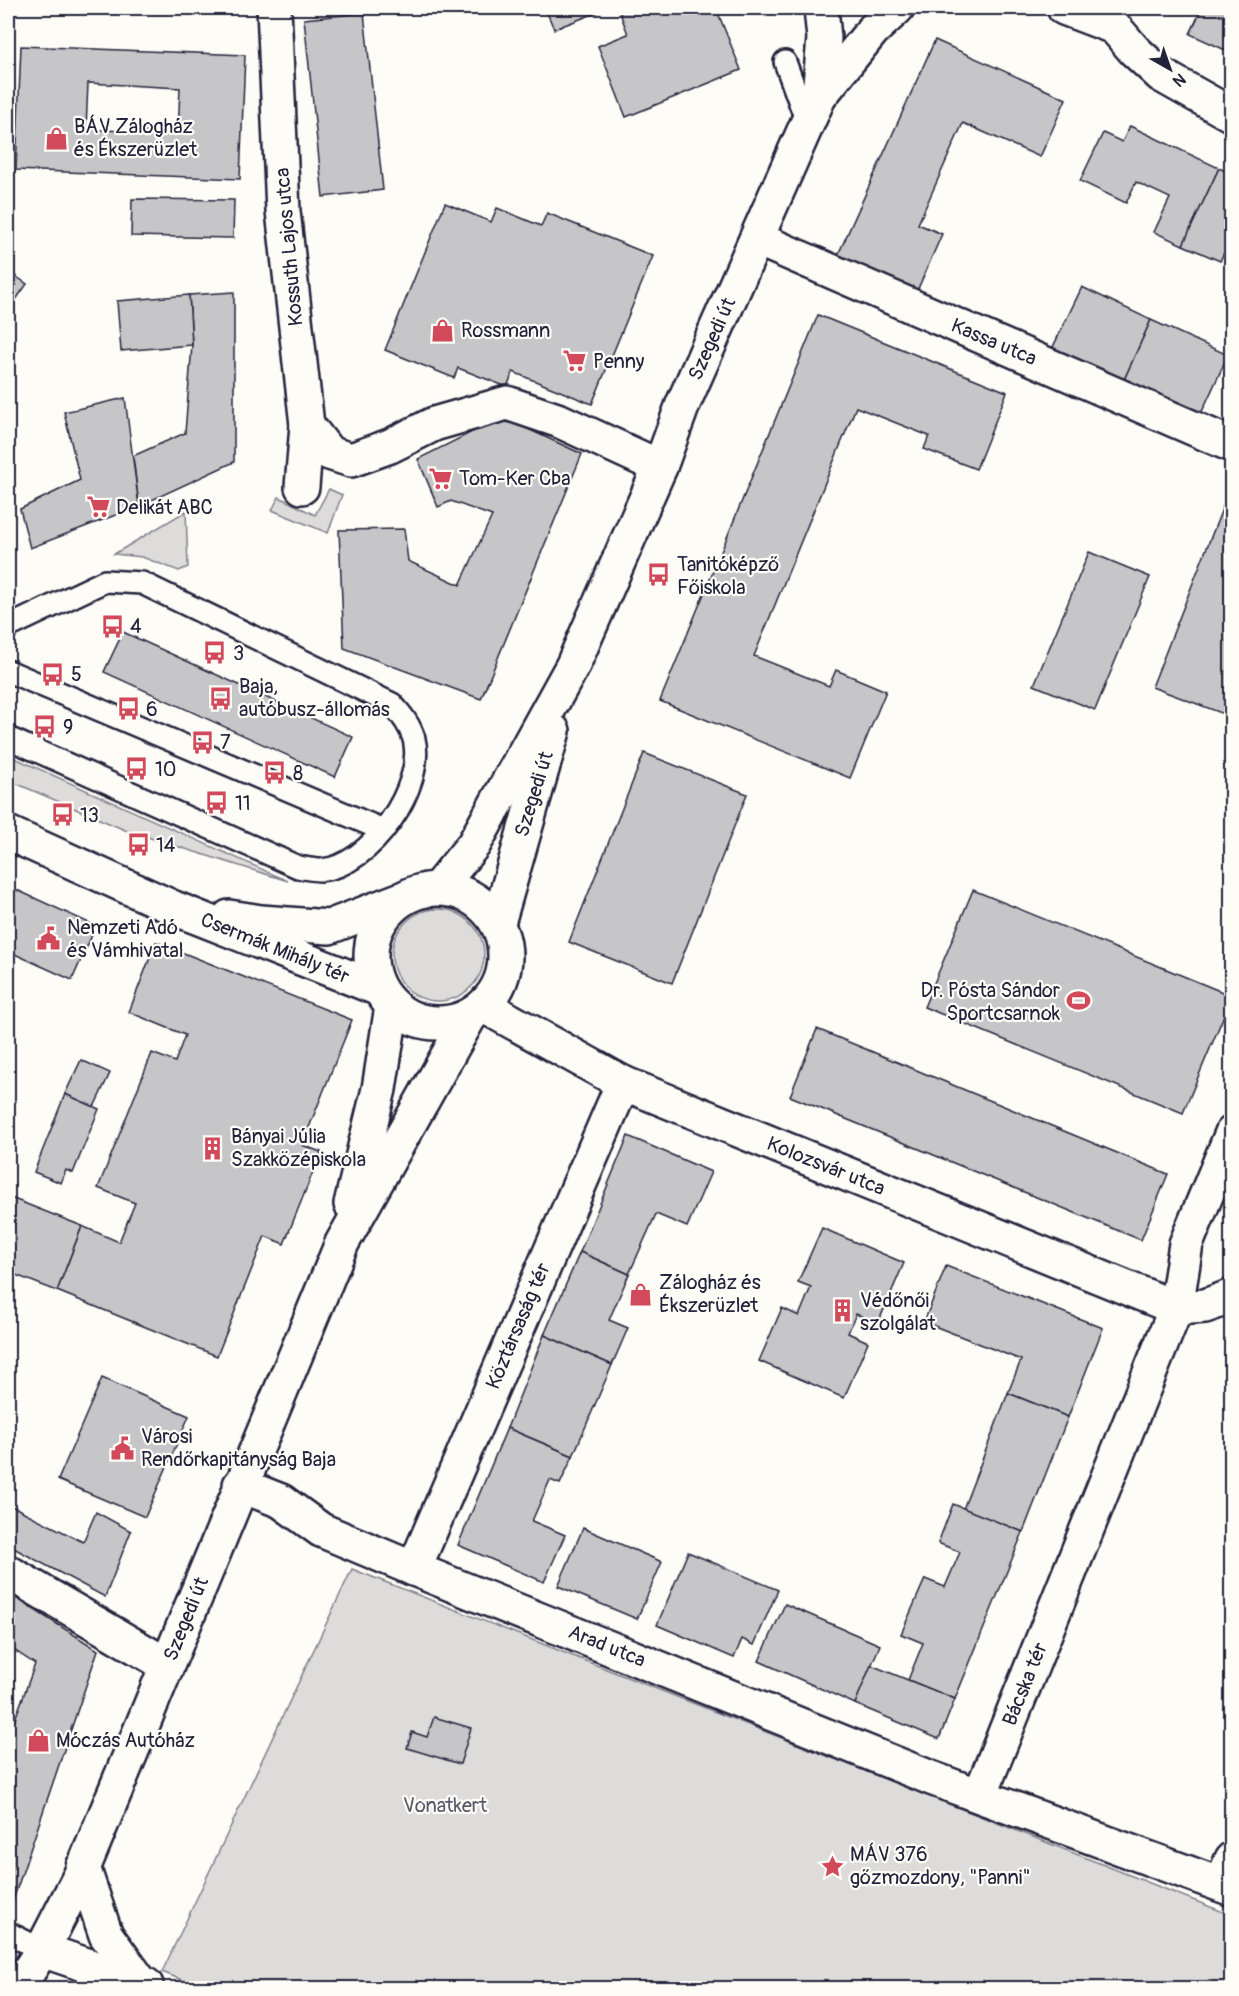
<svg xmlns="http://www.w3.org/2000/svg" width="1239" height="1996" viewBox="0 0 1239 1996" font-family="Pangolin,sans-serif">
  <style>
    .green { fill: #dddcdb; stroke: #807f8b; stroke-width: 1.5 }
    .building { fill: #c6c6c8; stroke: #22223b; stroke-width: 1.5; fill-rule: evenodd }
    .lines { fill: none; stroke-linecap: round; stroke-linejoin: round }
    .lane-casing { stroke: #22223b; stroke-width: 26 }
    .street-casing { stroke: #22223b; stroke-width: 38 }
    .primary-casing { stroke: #22223b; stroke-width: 38 }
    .lane { stroke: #fdfcf7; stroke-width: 21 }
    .street { stroke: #fdfcf7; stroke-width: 33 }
    .primary { stroke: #fdfcf7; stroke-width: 33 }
    .labels { text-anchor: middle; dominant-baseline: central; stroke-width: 4.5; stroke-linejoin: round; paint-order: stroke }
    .poi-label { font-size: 20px; fill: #22223b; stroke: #fdfcf7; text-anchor: start }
    .street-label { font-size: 20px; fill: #22223b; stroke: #fdfcf7 }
    .park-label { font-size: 20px; fill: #5a5a6b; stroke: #fdfcf7 }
  </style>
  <rect width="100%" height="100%" fill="#fdfcf7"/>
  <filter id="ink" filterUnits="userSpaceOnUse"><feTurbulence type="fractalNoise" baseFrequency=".0167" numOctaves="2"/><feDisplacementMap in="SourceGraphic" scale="12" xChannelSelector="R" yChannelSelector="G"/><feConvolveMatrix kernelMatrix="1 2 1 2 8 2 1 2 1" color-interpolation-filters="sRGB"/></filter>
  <g filter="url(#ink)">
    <g class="green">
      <polygon points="329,489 342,495 328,533 272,510 279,497 315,515"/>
      <polygon points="186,511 188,567 179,571 142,557 114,554"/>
      <polygon points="8,755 288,881 125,830 8,780"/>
      <circle cx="438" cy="955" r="46"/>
      <polygon points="352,1569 1231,1915 1231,1988 202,1988 162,1972"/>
    </g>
    <g class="building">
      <polygon points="545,8 609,8 554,29"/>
      <polygon points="618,8 716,8 741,70 626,117 598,46 628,34"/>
      <polygon points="1202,8 1232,8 1232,53 1190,34"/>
      <polygon points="364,13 383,190 323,197 304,19"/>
      <polygon points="935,40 1066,99 1040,157 963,123 918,224 942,234 917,291 838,255"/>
      <path d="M 21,46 L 245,55 L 240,179 L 16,170 ZM 88,83 L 180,88 L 178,134 L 86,129 Z"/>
      <polygon points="1130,126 1219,168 1183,245 1154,232 1170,198 1136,182 1126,203 1080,181 1103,133 1122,142"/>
      <polygon points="1219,168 1232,174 1232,236 1220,261 1183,245"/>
      <polygon points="132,199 234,200 233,238 131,236"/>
      <polygon points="445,203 491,222 497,208 541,226 547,213 653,256 592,404 513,372 507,387 458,368 454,378 385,350"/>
      <polygon points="8,271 27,284 8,311"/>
      <polygon points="1082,287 1151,320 1123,382 1052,349"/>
      <polygon points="234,292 234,462 139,506 133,456 185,433 192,345 189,295"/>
      <polygon points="189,295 192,345 121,351 117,301"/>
      <polygon points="818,315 1007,392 976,469 924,449 929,436 856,407 754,656 829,686 836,670 886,691 850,778 660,701"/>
      <polygon points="1151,320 1228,355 1200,416 1123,382"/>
      <polygon points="125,398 139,506 30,548 20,509 80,480 64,412"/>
      <polygon points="502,417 582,454 481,699 344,648 339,530 404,529 408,561 460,585 492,516 451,501 438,507 418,459"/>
      <polygon points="1224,504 1232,507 1232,717 1152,687"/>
      <polygon points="1089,552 1150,577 1095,710 1034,685"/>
      <polygon points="123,632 353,737 335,777 104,672"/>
      <polygon points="644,753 747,794 672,983 569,942"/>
      <polygon points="8,886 96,926 72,980 8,951"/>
      <polygon points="973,890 1232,996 1183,1113 924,1007"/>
      <polygon points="156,942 352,1020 302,1145 321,1152 284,1244 265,1236 217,1356 57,1291 82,1226 119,1242 135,1203 98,1188 152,1053 175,1062 185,1035 129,1012"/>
      <polygon points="817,1029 1168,1174 1141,1240 790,1096"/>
      <polygon points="81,1060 110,1073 94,1107 65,1094"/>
      <polygon points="65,1094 99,1109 73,1173 66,1170 61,1183 34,1172"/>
      <polygon points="628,1136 711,1172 687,1227 656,1214 629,1274 580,1252"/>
      <polygon points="11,1198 82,1226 57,1291 8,1272 8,1208"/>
      <polygon points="822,1228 904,1263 878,1323 856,1314 848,1333 868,1342 844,1398 759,1361 782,1308 799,1316 811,1287 798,1282"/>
      <polygon points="580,1252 629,1274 609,1320 628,1328 612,1365 544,1335"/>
      <polygon points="946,1266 1103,1328 1068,1417 1008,1393 1021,1360 924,1322"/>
      <polygon points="544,1335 612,1365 573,1456 507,1428"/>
      <polygon points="102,1378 189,1416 145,1517 58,1480"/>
      <polygon points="1008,1393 1068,1417 1023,1532 963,1509"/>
      <polygon points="507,1428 573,1456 560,1484 550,1480 532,1521 565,1535 544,1582 458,1545"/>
      <polygon points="8,1504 83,1542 96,1512 131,1531 105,1597 8,1545"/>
      <polygon points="953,1504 1023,1532 955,1699 908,1680 923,1643 901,1634 925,1579 945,1587 960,1552 938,1543"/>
      <polygon points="583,1528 662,1562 637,1619 558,1586"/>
      <polygon points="688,1552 778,1590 754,1645 742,1639 734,1658 657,1625"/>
      <polygon points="8,1593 98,1650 8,1915 8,1725 14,1722 35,1664 8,1646"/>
      <polygon points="785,1604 880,1645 855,1704 759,1661"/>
      <polygon points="871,1665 955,1699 939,1739 855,1704"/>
      <polygon points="434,1717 471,1728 460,1764 407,1748 412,1732 427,1737"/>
    </g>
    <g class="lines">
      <defs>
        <g id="lane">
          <polyline points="785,62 808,125"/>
          <path d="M 8,627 L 105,581 L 142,583 L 392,704 C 402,715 410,725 414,739 C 426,786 370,867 321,870 C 313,870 305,868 298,867 L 8,738"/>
          <polyline points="8,671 383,830"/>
          <polyline points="8,1933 42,1950"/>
        </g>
        <g id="street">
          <polyline points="274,8 283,211 307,425 302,487"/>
          <polyline points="757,239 1232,445"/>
          <polyline points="307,425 329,453 351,460 390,446 434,424 507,403 560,421 660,467"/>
          <polyline points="8,833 174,908 379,989"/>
          <polyline points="229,917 261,922 329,927 402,899"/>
          <polyline points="484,1006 623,1083 1176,1308 1205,1306 1232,1296"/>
          <polyline points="240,1485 281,1501 321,1530 414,1569 931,1778 1232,1889"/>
          <polyline points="414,1569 623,1083"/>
          <polyline points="8,1572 167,1665"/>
          <polyline points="980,1795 1176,1308 1186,1244 1232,1133"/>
          <polyline points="83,1867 106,1935 142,1984"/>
          <polyline points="1221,1884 1232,1859"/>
          <polyline points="42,1950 146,1985"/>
        </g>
        <g id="primary">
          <polyline points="1064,8 1114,27"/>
          <polyline points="1098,8 1134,50 1161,75 1232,115"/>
          <polyline points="819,97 873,30 897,8"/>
          <polyline points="438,888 474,844 573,665 660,467 683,404 819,97 824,38 821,8"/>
          <circle cx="438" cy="956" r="67"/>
          <polyline points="498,923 553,731"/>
          <polyline points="351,1204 379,1089 392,1006"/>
          <polyline points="18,1988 42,1950 80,1876 342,1243 470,1016"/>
        </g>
      </defs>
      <use href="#lane" class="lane-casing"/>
      <use href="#street" class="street-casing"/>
      <use href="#primary" class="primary-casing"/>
      <use href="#lane" class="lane"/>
      <use href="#street" class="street"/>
      <use href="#primary" class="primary"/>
    </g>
  </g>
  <defs>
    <symbol id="shop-bare" viewBox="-9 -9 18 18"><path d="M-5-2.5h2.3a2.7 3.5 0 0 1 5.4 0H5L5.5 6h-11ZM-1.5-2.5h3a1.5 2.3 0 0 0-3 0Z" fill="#d1495b" stroke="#fdfcf7" stroke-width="2.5" paint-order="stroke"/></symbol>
    <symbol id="supermarket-bare" viewBox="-9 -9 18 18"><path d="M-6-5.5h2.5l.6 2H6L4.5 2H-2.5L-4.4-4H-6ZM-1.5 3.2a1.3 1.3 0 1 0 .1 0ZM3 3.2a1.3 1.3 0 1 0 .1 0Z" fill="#d1495b" stroke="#fdfcf7" stroke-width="2.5" paint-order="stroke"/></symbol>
    <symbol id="bus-bare" viewBox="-9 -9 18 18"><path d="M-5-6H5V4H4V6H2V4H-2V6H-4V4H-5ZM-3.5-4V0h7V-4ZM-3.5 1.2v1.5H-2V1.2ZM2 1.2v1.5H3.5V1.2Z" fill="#d1495b" stroke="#fdfcf7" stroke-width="2.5" paint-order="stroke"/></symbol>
    <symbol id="civic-bare" viewBox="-9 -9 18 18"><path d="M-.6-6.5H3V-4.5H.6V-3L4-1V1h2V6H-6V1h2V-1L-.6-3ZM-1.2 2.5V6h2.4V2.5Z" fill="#d1495b" stroke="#fdfcf7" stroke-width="2.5" paint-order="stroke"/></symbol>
    <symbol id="stadium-bare" viewBox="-9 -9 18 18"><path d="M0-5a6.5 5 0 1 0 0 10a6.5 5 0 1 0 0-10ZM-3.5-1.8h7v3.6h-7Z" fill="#d1495b" stroke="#fdfcf7" stroke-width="2.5" paint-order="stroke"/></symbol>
    <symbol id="building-bare" viewBox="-9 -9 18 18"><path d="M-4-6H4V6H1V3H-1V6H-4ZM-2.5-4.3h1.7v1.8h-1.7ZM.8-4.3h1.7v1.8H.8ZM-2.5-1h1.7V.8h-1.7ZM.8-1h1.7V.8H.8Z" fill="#d1495b" stroke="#fdfcf7" stroke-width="2.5" paint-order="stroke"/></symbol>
    <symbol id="sight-bare" viewBox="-9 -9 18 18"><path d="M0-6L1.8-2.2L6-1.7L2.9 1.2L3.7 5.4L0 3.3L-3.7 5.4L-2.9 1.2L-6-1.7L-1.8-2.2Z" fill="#d1495b" stroke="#fdfcf7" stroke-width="2.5" paint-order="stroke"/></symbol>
  </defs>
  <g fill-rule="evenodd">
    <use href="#shop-bare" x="40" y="122" width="33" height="33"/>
    <use href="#shop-bare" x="426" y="314" width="33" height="33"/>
    <use href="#supermarket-bare" x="558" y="344" width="33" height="33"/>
    <use href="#supermarket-bare" x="424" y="462" width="33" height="33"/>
    <use href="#supermarket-bare" x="82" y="490" width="33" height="33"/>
    <use href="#bus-bare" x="642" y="558" width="33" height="33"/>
    <use href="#bus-bare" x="96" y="610" width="33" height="33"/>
    <use href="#bus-bare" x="198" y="636" width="33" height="33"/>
    <use href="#bus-bare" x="36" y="658" width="33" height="33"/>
    <use href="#bus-bare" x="204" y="682" width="33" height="33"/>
    <use href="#bus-bare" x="112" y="692" width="33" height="33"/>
    <use href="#bus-bare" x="28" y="710" width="33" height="33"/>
    <use href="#bus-bare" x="186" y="726" width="33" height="33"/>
    <use href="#bus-bare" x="120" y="752" width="33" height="33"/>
    <use href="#bus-bare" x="258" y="756" width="33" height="33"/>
    <use href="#bus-bare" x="200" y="786" width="33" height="33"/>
    <use href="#bus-bare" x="46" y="798" width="33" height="33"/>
    <use href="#bus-bare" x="122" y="828" width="33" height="33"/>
    <use href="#civic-bare" x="32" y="922" width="33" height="33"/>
    <use href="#stadium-bare" x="1062" y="984" width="33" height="33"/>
    <use href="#building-bare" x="196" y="1132" width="33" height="33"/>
    <use href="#shop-bare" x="624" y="1278" width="33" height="33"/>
    <use href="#building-bare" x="826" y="1294" width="33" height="33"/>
    <use href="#civic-bare" x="106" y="1432" width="33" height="33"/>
    <use href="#shop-bare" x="22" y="1724" width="33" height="33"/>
    <use href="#sight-bare" x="816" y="1850" width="33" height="33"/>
  </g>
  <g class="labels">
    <g class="poi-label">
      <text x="74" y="126">BÁV Zálogház<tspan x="74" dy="23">és Ékszerüzlet</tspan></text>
      <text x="461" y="330">Rossmann</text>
      <text x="593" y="361">Penny</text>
      <text x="459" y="478">Tom-Ker Cba</text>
      <text x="116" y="507">Delikát ABC</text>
      <text x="677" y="564">Tanitóképző<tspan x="677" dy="23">Főiskola</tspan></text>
      <text x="130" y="626">4</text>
      <text x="233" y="653">3</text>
      <text x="71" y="674">5</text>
      <text x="239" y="686">Baja,<tspan x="239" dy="23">autóbusz-állomás</tspan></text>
      <text x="146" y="709">6</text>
      <text x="63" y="727">9</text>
      <text x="220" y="742">7</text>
      <text x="155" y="769">10</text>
      <text x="293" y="773">8</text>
      <text x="235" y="803">11</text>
      <text x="80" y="815">13</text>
      <text x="156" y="845">14</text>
      <text x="67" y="927">Nemzeti Adó<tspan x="67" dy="23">és Vámhivatal</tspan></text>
      <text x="1060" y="990" text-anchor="end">Dr. Pósta Sándor<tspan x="1060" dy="23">Sportcsarnok</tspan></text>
      <text x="231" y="1136">Bányai Júlia<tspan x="231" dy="23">Szakközépiskola</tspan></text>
      <text x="659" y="1282">Zálogház és<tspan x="659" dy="23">Ékszerüzlet</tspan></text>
      <text x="860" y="1300">Védőnői<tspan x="860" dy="23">szolgálat</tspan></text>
      <text x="141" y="1436">Városi<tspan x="141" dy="23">Rendőrkapitányság Baja</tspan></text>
      <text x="56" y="1740">Móczás Autóház</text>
      <text x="850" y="1854">MÁV 376<tspan x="850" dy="23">gőzmozdony, "Panni"</tspan></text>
    </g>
    <g class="street-label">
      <text transform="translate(289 247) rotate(-95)">Kossuth Lajos utca</text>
      <text transform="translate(712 339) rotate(-66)">Szegedi út</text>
      <text transform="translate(994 342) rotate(23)">Kassa utca</text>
      <text transform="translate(534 794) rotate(-73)">Szegedi út</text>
      <text transform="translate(275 948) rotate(22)">Csermák Mihály tér</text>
      <text transform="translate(826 1166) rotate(22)">Kolozsvár utca</text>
      <text transform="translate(518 1326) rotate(-67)">Köztársaság tér</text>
      <text transform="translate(186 1619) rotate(-68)">Szegedi út</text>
      <text transform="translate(607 1646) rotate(22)">Arad utca</text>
      <text transform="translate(1025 1684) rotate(-68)">Bácska tér</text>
    </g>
    <g class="park-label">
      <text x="445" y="1805">Vonatkert</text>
    </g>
  </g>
  <rect width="1239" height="1996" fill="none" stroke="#fdfcf7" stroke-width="30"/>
  <rect x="15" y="15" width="1209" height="1966" fill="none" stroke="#22223b" stroke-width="2" filter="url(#ink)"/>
  <g transform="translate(1170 69) rotate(140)" stroke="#fdfcf7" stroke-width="4.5" paint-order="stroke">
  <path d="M0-4.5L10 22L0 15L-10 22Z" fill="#22223b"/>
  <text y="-9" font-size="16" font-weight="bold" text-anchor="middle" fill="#22223b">N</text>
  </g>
</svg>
